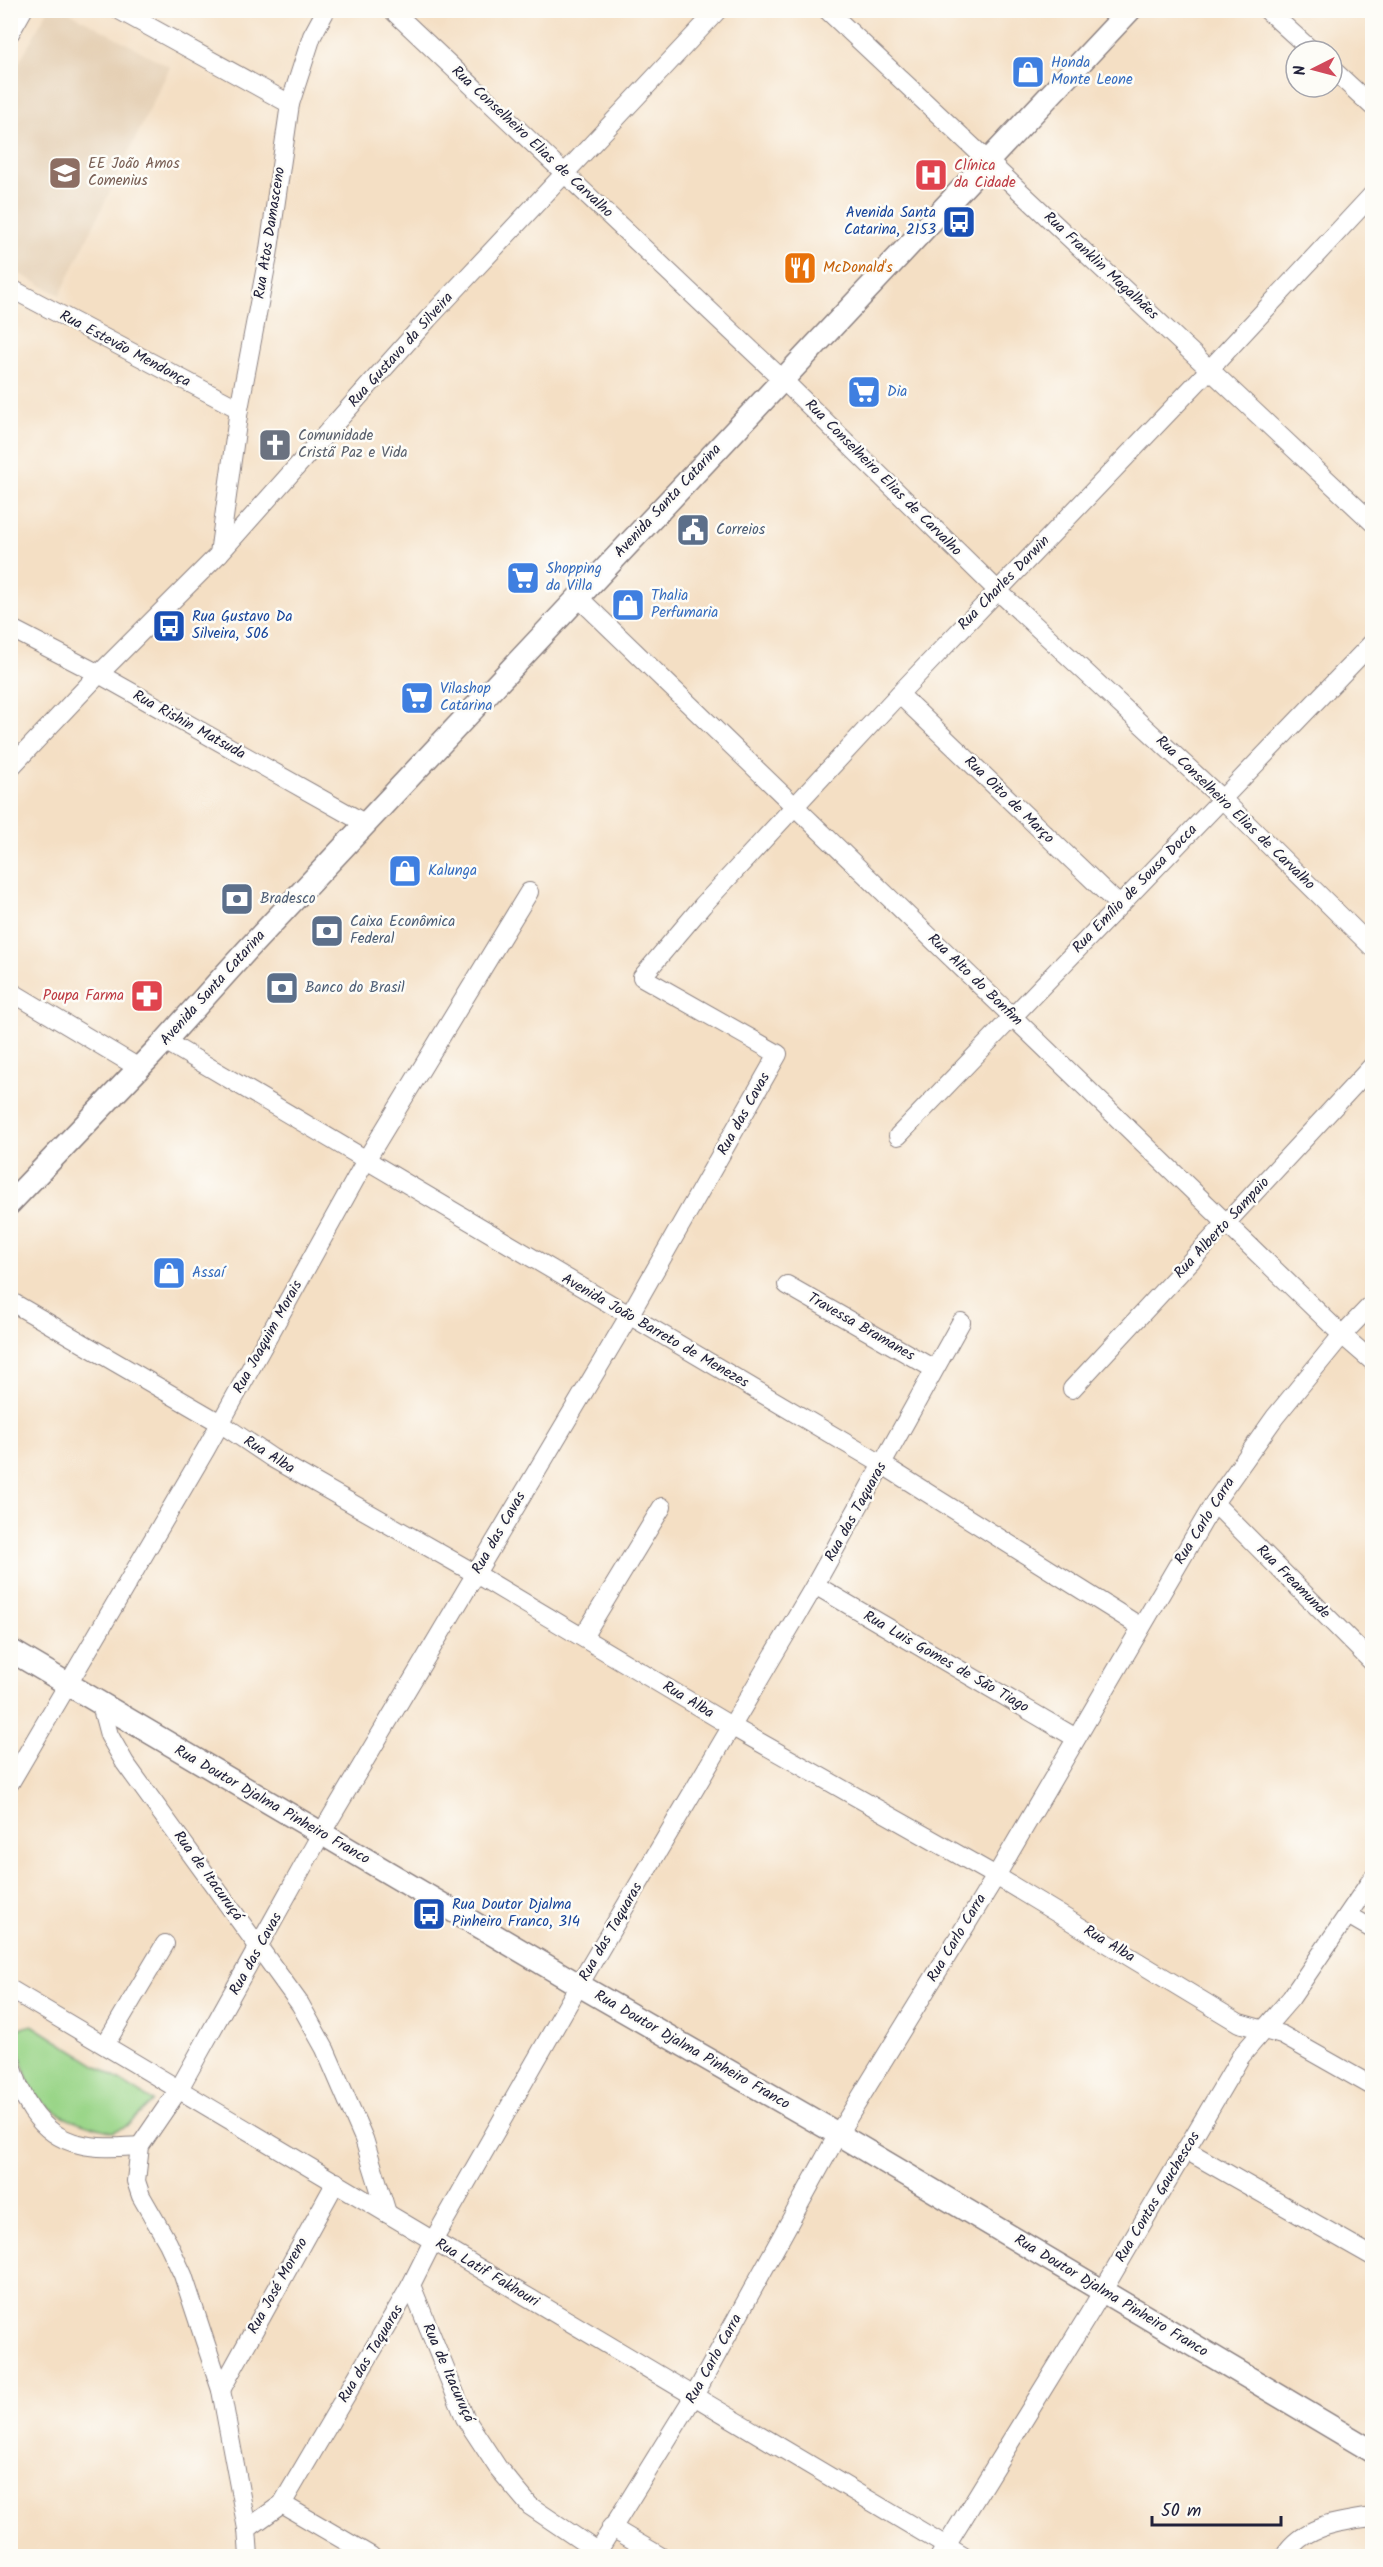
<svg xmlns="http://www.w3.org/2000/svg" width="1383" height="2567" viewBox="0 0 1383 2567" font-family="Kalam,sans-serif">
  <style>
    .built { fill: #e5d0b5 }
    .green { fill: #9ad588; stroke: #5e7c62; stroke-width: 1.5 }
    .lines { fill: none; stroke-linecap: round; stroke-linejoin: round }
    .minor-casing { stroke: #8b8080; stroke-width: 20 }
    .tertiary-casing { stroke: #8b8080; stroke-width: 25 }
    .minor { stroke: #fff; stroke-width: 18 }
    .tertiary { stroke: #fff; stroke-width: 22 }
    .labels { text-anchor: middle; dominant-baseline: central; stroke-width: 5; stroke-linejoin: round; paint-order: stroke }
    .shop-label { font-size: 15px; fill: #366cbe; stroke: #fdfcf7; text-anchor: start }
    .street-label { font-size: 15px; fill: #22223b; stroke: #fdfcf7 }
    .education-label { font-size: 15px; fill: #785e54; stroke: #fdfcf7; text-anchor: start }
    .health-label { font-size: 15px; fill: #be3a42; stroke: #fdfcf7; text-anchor: start }
    .transit-label { font-size: 15px; fill: #164399; stroke: #fdfcf7; text-anchor: start }
    .food-label { font-size: 15px; fill: #c56008; stroke: #fdfcf7; text-anchor: start }
    .worship-label { font-size: 15px; fill: #5b616d; stroke: #fdfcf7; text-anchor: start }
    .service-label { font-size: 15px; fill: #4e5e75; stroke: #fdfcf7; text-anchor: start }
  </style>
  <rect width="100%" height="100%" fill="#fdfcf7"/>
  <filter id="ink" filterUnits="userSpaceOnUse"><feTurbulence type="fractalNoise" baseFrequency=".0167" numOctaves="2"/><feDisplacementMap in="SourceGraphic" scale="12" xChannelSelector="R" yChannelSelector="G"/><feConvolveMatrix kernelMatrix="1 2 1 2 8 2 1 2 1" color-interpolation-filters="sRGB"/></filter>
  <filter id="wash" filterUnits="userSpaceOnUse"><feTurbulence type="fractalNoise" baseFrequency=".008" numOctaves="4" result="noise"/><feDisplacementMap in="SourceGraphic" scale="24" xChannelSelector="R" yChannelSelector="G"/><feGaussianBlur stdDeviation="1.35" result="paint"/><feColorMatrix in="noise" values="0 0 0 0 0 0 0 0 0 0 0 0 0 0 0 0 0 1.4 0 .05"/><feComposite in="paint" operator="in"/></filter>
  <g filter="url(#wash)">
    <rect width="100%" height="100%" fill="#f4dfc4"/>
    <polygon class="built" points="48,10 67,11 170,67 60,295 10,269 11,77"/>
    <path class="green" d="M 32,2025 L 153,2101 L 128,2125 L 113,2132 C 88,2126 50,2116 35,2093 C 23,2075 20,2050 15,2030 Z"/>
  </g>
  <g filter="url(#ink)">
    <g class="lines">
      <defs>
        <g id="minor">
          <polyline points="119,10 290,104"/>
          <polyline points="392,10 783,380 997,590 1223,800 1372,947"/>
          <polyline points="827,10 1372,522"/>
          <polyline points="1267,10 1312,51"/>
          <polyline points="10,33 23,10"/>
          <polyline points="1332,69 1372,106"/>
          <polyline points="10,288 239,409"/>
          <polyline points="219,554 239,409 268,256 290,104 312,36 326,10"/>
          <polyline points="578,597 1342,1335 1372,1361"/>
          <polyline points="10,628 99,674 366,824"/>
          <polyline points="899,694 1119,905"/>
          <polyline points="10,768 99,674 219,554 428,319 718,10"/>
          <polyline points="10,991 139,1068"/>
          <polyline points="165,1041 883,1465 1141,1627"/>
          <polyline points="898,1136 1372,643"/>
          <polyline points="787,1285 934,1369"/>
          <polyline points="10,1301 220,1423 272,1458 476,1574 731,1726 996,1876 1239,2023 1282,2035 1372,2086"/>
          <polyline points="1072,1389 1372,1066"/>
          <polyline points="1214,1503 1372,1662"/>
          <polyline points="815,1585 1076,1738"/>
          <polyline points="583,1637 662,1507"/>
          <polyline points="101,1705 109,1735 125,1763 300,2004 325,2049 364,2139 387,2213"/>
          <polyline points="10,1783 206,1449 366,1160 529,892"/>
          <polyline points="1348,1915 1372,1929"/>
          <polyline points="10,1989 963,2556"/>
          <polyline points="105,2045 165,1944"/>
          <path d="M 10,2056 C 18,2094 38,2135 79,2144 C 99,2149 120,2147 140,2146"/>
          <polyline points="1186,2150 1372,2256"/>
          <polyline points="411,2285 465,2418 498,2468 530,2506 598,2552"/>
          <polyline points="221,2390 336,2182"/>
          <polyline points="282,2504 371,2556"/>
          <polyline points="611,2527 660,2556"/>
          <polyline points="247,2529 282,2504 411,2285 433,2241 579,1985 815,1585 961,1322"/>
          <polyline points="249,2556 247,2529 221,2390 183,2275 168,2243 141,2196 136,2181 140,2146 179,2089 321,1834 629,1316 778,1054 642,977 703,905 899,694 1210,369 1372,195"/>
          <polyline points="595,2556 694,2396 838,2134 996,1876 1214,1503 1275,1417 1342,1335 1372,1304"/>
          <polyline points="940,2556 1089,2314 1241,2056 1291,1998 1372,1879"/>
          <path d="M 1284,2556 C 1303,2525 1340,2522 1372,2517"/>
        </g>
        <g id="tertiary">
          <polyline points="10,1203 165,1041 248,949 1130,10"/>
          <polyline points="10,1650 579,1985 838,2134 1372,2451"/>
        </g>
      </defs>
      <use href="#minor" class="minor-casing"/>
      <use href="#tertiary" class="tertiary-casing"/>
      <use href="#minor" class="minor"/>
      <use href="#tertiary" class="tertiary"/>
    </g>
  </g>
  <defs>
    <symbol id="shop-square" viewBox="-11 -11 22 22"><rect x="-9" y="-9" width="18" height="18" rx="4" fill="#3f7fe0" stroke="#fdfcf7"/><path d="M-5-2.5h2.3a2.7 3.5 0 0 1 5.4 0H5L5.5 6h-11ZM-1.5-2.5h3a1.5 2.3 0 0 0-3 0Z" fill="#fff"/></symbol>
    <symbol id="school-square" viewBox="-11 -11 22 22"><rect x="-9" y="-9" width="18" height="18" rx="4" fill="#8d6e63" stroke="#fdfcf7"/><path d="M0-5L7-2L0 1L-7-2ZM-4 1L0 2.5L4 1V4Q0 6-4 4Z" fill="#fff"/></symbol>
    <symbol id="hospital-square" viewBox="-11 -11 22 22"><rect x="-9" y="-9" width="18" height="18" rx="4" fill="#e0444e" stroke="#fdfcf7"/><path d="M-5-5h3v3.5h4V-5h3V5h-3V1.5h-4V5h-3Z" fill="#fff"/></symbol>
    <symbol id="bus-square" viewBox="-11 -11 22 22"><rect x="-9" y="-9" width="18" height="18" rx="4" fill="#1a4fb4" stroke="#fdfcf7"/><path d="M-5-6H5V4H4V6H2V4H-2V6H-4V4H-5ZM-3.5-4V0h7V-4ZM-3.5 1.2v1.5H-2V1.2ZM2 1.2v1.5H3.5V1.2Z" fill="#fff"/></symbol>
    <symbol id="restaurant-square" viewBox="-11 -11 22 22"><rect x="-9" y="-9" width="18" height="18" rx="4" fill="#e8710a" stroke="#fdfcf7"/><path d="M-5-6h1v4h1v-4h1v4h1v-4h1v5L-1.5 .5V6h-2V.5L-5-1ZM5-6V6H3V1.5H1.5Q1.5-4 5-6Z" fill="#fff"/></symbol>
    <symbol id="supermarket-square" viewBox="-11 -11 22 22"><rect x="-9" y="-9" width="18" height="18" rx="4" fill="#3f7fe0" stroke="#fdfcf7"/><path d="M-6-5.5h2.5l.6 2H6L4.5 2H-2.5L-4.4-4H-6ZM-1.5 3.2a1.3 1.3 0 1 0 .1 0ZM3 3.2a1.3 1.3 0 1 0 .1 0Z" fill="#fff"/></symbol>
    <symbol id="church-square" viewBox="-11 -11 22 22"><rect x="-9" y="-9" width="18" height="18" rx="4" fill="#6b7280" stroke="#fdfcf7"/><path d="M-1.2-6h2.4v3.5h3.3v2.4h-3.3V6h-2.4V-.1h-3.3v-2.4h3.3Z" fill="#fff"/></symbol>
    <symbol id="civic-square" viewBox="-11 -11 22 22"><rect x="-9" y="-9" width="18" height="18" rx="4" fill="#5c6f8a" stroke="#fdfcf7"/><path d="M-.6-6.5H3V-4.5H.6V-3L4-1V1h2V6H-6V1h2V-1L-.6-3ZM-1.2 2.5V6h2.4V2.5Z" fill="#fff"/></symbol>
    <symbol id="bank-square" viewBox="-11 -11 22 22"><rect x="-9" y="-9" width="18" height="18" rx="4" fill="#5c6f8a" stroke="#fdfcf7"/><path d="M-6-4H6V4H-6ZM0-2.3a2.3 2.3 0 1 0 0 4.6a2.3 2.3 0 1 0 0-4.6Z" fill="#fff"/></symbol>
    <symbol id="pharmacy-square" viewBox="-11 -11 22 22"><rect x="-9" y="-9" width="18" height="18" rx="4" fill="#e0444e" stroke="#fdfcf7"/><path d="M-2-6h4v4h4v4h-4v4h-4v-4h-4v-4h4Z" fill="#fff"/></symbol>
  </defs>
  <g fill-rule="evenodd">
    <use href="#shop-square" x="1009" y="53" width="38" height="38"/>
    <use href="#school-square" x="46" y="154" width="38" height="38"/>
    <use href="#hospital-square" x="912" y="156" width="38" height="38"/>
    <use href="#bus-square" x="940" y="203" width="38" height="38"/>
    <use href="#restaurant-square" x="781" y="249" width="38" height="38"/>
    <use href="#supermarket-square" x="845" y="373" width="38" height="38"/>
    <use href="#church-square" x="256" y="426" width="38" height="38"/>
    <use href="#civic-square" x="674" y="511" width="38" height="38"/>
    <use href="#supermarket-square" x="504" y="559" width="38" height="38"/>
    <use href="#shop-square" x="609" y="586" width="38" height="38"/>
    <use href="#bus-square" x="150" y="607" width="38" height="38"/>
    <use href="#supermarket-square" x="398" y="679" width="38" height="38"/>
    <use href="#shop-square" x="386" y="852" width="38" height="38"/>
    <use href="#bank-square" x="218" y="880" width="38" height="38"/>
    <use href="#bank-square" x="308" y="912" width="38" height="38"/>
    <use href="#bank-square" x="263" y="969" width="38" height="38"/>
    <use href="#pharmacy-square" x="128" y="977" width="38" height="38"/>
    <use href="#shop-square" x="150" y="1254" width="38" height="38"/>
    <use href="#bus-square" x="410" y="1895" width="38" height="38"/>
  </g>
  <g class="labels">
    <g class="shop-label">
      <text x="1051" y="63">Honda<tspan x="1051" dy="17">Monte Leone</tspan></text>
      <text x="887" y="392">Dia</text>
      <text x="546" y="569">Shopping<tspan x="546" dy="17">da Villa</tspan></text>
      <text x="651" y="596">Thalia<tspan x="651" dy="17">Perfumaria</tspan></text>
      <text x="440" y="689">Vilashop<tspan x="440" dy="17">Catarina</tspan></text>
      <text x="428" y="871">Kalunga</text>
      <text x="192" y="1273">Assaí</text>
    </g>
    <g class="street-label">
      <text transform="translate(532 142) rotate(43)">Rua Conselheiro Elias de Carvalho</text>
      <text transform="translate(270 233) rotate(-81)">Rua Atos Damasceno</text>
      <text transform="translate(1101 266) rotate(43)">Rua Franklin Magalhães</text>
      <text transform="translate(125 349) rotate(28)">Rua Estevão Mendonça</text>
      <text transform="translate(401 350) rotate(-48)">Rua Gustavo da Silveira</text>
      <text transform="translate(883 478) rotate(45)">Rua Conselheiro Elias de Carvalho</text>
      <text transform="translate(668 501) rotate(-47)">Avenida Santa Catarina</text>
      <text transform="translate(1004 583) rotate(-46)">Rua Charles Darwin</text>
      <text transform="translate(189 725) rotate(29)">Rua Rishin Matsuda</text>
      <text transform="translate(1009 800) rotate(44)">Rua Oito de Março</text>
      <text transform="translate(1235 813) rotate(44)">Rua Conselheiro Elias de Carvalho</text>
      <text transform="translate(1135 889) rotate(-46)">Rua Emílio de Sousa Docca</text>
      <text transform="translate(975 980) rotate(44)">Rua Alto do Bonfim</text>
      <text transform="translate(213 988) rotate(-48)">Avenida Santa Catarina</text>
      <text transform="translate(744 1114) rotate(-61)">Rua das Cavas</text>
      <text transform="translate(1222 1228) rotate(-47)">Rua Alberto Sampaio</text>
      <text transform="translate(861 1327) rotate(30)">Travessa Bramanes</text>
      <text transform="translate(655 1331) rotate(30)">Avenida João Barreto de Menezes</text>
      <text transform="translate(268 1337) rotate(-61)">Rua Joaquim Morais</text>
      <text transform="translate(269 1455) rotate(32)">Rua Alba</text>
      <text transform="translate(856 1512) rotate(-61)">Rua das Taquaras</text>
      <text transform="translate(1205 1521) rotate(-58)">Rua Carlo Carra</text>
      <text transform="translate(499 1533) rotate(-60)">Rua das Cavas</text>
      <text transform="translate(1293 1582) rotate(45)">Rua Freamunde</text>
      <text transform="translate(946 1662) rotate(30)">Rua Luis Gomes de São Tiago</text>
      <text transform="translate(688 1700) rotate(31)">Rua Alba</text>
      <text transform="translate(272 1805) rotate(30)">Rua Doutor Djalma Pinheiro Franco</text>
      <text transform="translate(208 1876) rotate(54)">Rua de Itacuruçá</text>
      <text transform="translate(611 1932) rotate(-60)">Rua das Taquaras</text>
      <text transform="translate(957 1938) rotate(-59)">Rua Carlo Carra</text>
      <text transform="translate(1109 1944) rotate(31)">Rua Alba</text>
      <text transform="translate(256 1954) rotate(-61)">Rua das Cavas</text>
      <text transform="translate(692 2050) rotate(30)">Rua Doutor Djalma Pinheiro Franco</text>
      <text transform="translate(1158 2197) rotate(-59)">Rua Contos Gauchescos</text>
      <text transform="translate(487 2273) rotate(31)">Rua Latif Fakhouri</text>
      <text transform="translate(278 2286) rotate(-61)">Rua José Moreno</text>
      <text transform="translate(1111 2296) rotate(31)">Rua Doutor Djalma Pinheiro Franco</text>
      <text transform="translate(371 2354) rotate(-59)">Rua das Taquaras</text>
      <text transform="translate(714 2359) rotate(-61)">Rua Carlo Carra</text>
      <text transform="translate(448 2373) rotate(66)">Rua de Itacuruçá</text>
    </g>
    <g class="education-label">
      <text x="88" y="164">EE João Amos<tspan x="88" dy="17">Comenius</tspan></text>
    </g>
    <g class="health-label">
      <text x="954" y="166">Clínica<tspan x="954" dy="17">da Cidade</tspan></text>
      <text x="124" y="996" text-anchor="end">Poupa Farma</text>
    </g>
    <g class="transit-label">
      <text x="936" y="213" text-anchor="end">Avenida Santa<tspan x="936" dy="17">Catarina, 2153</tspan></text>
      <text x="192" y="617">Rua Gustavo Da<tspan x="192" dy="17">Silveira, 506</tspan></text>
      <text x="452" y="1905">Rua Doutor Djalma<tspan x="452" dy="17">Pinheiro Franco, 314</tspan></text>
    </g>
    <g class="food-label">
      <text x="823" y="268">McDonald's</text>
    </g>
    <g class="worship-label">
      <text x="298" y="436">Comunidade<tspan x="298" dy="17">Cristã Paz e Vida</tspan></text>
    </g>
    <g class="service-label">
      <text x="716" y="530">Correios</text>
      <text x="260" y="899">Bradesco</text>
      <text x="350" y="922">Caixa Econômica<tspan x="350" dy="17">Federal</tspan></text>
      <text x="305" y="988">Banco do Brasil</text>
    </g>
  </g>
  <rect width="1383" height="2567" fill="none" stroke="#fdfcf7" stroke-width="36"/>
  <g transform="translate(1314 69) rotate(264)"><circle r="28" fill="#fdfcf7" stroke="#a5a5ac" stroke-width="1.5"/>
  <path d="M0-4.5L10 22L0 15L-10 22Z" fill="#d1495b"/>
  <text y="-9" font-size="16" font-weight="bold" text-anchor="middle" fill="#22223b">N</text>
  </g>
  <path d="M1152 2516v9h129v-9" fill="none" stroke="#22223b" stroke-width="3"/>
  <text x="1161" y="2516" font-size="18" fill="#22223b" stroke="#fdfcf7" stroke-width="4.5" paint-order="stroke">50 m</text>
</svg>
